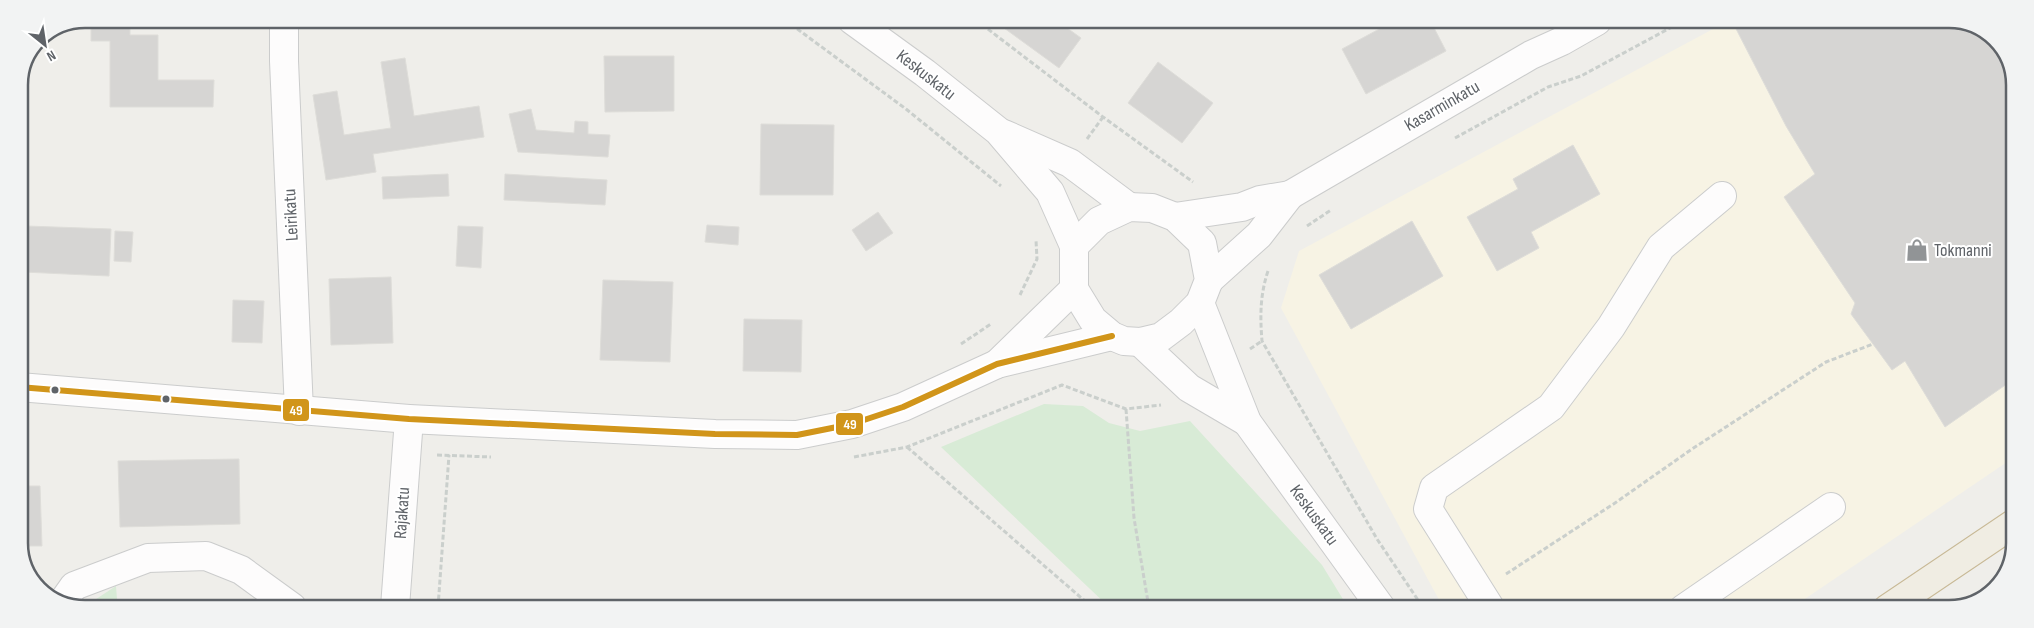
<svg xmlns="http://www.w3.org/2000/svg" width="2034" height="628" viewBox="0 0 2034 628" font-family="'Sofia Sans Condensed',sans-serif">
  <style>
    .commercial { fill: #f7f3e4 }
    .green { fill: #d8ebd6 }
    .building { fill: #d6d5d3; stroke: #deddd9 }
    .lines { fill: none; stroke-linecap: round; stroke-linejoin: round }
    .minor-casing { stroke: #cbcccc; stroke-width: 30 }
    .highway-casing { stroke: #c8b996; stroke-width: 30 }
    .path { stroke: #cacfcc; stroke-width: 3; stroke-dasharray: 5 2.5; stroke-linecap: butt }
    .minor { stroke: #fdfcfc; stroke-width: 28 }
    .highway { stroke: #f0ede3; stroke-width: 28 }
    .bus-1-casing { stroke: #fff; stroke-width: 10 }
    .bus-1 { stroke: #d1951a; stroke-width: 6 }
    .bus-dot { fill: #5f6368; stroke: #fff; stroke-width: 2 }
    .labels { text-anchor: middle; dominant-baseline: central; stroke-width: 4; stroke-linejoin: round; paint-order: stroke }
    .street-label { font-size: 18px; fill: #5f6368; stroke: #fff }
    .poi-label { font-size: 18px; fill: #5f6368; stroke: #fff; text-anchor: start }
    .rim { fill: none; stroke: #5f6368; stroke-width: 2.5 }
    .line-badge { stroke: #fff; stroke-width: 2 }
    .badge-label { font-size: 14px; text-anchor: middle; font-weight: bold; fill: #fff }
  </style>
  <rect width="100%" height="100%" fill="#efeeea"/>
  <polygon class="commercial" points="1728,21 1967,21 2001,44 2015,80 2013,458 1790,609 1444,609 1281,308 1299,251"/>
  <g class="green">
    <polygon points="1044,404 1083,406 1109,423 1140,431 1190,421 1322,565 1349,609 1110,608 941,447"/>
    <polygon points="116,586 117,599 248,605 251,607 84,607"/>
  </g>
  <g class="building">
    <polygon points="91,19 130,19 130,35 158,35 158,80 214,80 213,107 110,107 110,41 91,41"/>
    <polygon points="993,20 1056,20 1081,38 1059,68"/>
    <polygon points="1396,20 1430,20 1446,51 1366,94 1342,49"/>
    <polygon points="1737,21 1967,21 2001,44 2015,80 2014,379 1945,427 1905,361 1892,370 1851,314 1855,303 1784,197 1815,174 1786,126 1733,23"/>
    <polygon points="604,56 674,56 674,111 605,112"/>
    <polygon points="405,58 414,116 479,106 484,137 373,154 376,172 326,180 313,95 337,91 344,135 391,128 381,62"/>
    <polygon points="1158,62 1213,103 1182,143 1128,103"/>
    <polygon points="531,109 536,130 574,133 575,121 588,122 588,134 610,135 608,157 518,152 509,114"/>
    <polygon points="761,124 834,125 833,195 760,195"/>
    <polygon points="1573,145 1600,194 1531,232 1539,248 1497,271 1467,217 1518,189 1513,179"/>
    <polygon points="448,174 449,196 383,199 382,177"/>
    <polygon points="505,174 607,180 605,205 504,200"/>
    <polygon points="878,212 893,233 866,251 852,230"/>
    <polygon points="1412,221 1443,276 1351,329 1319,275"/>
    <polygon points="707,225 739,227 738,245 705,242"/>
    <polygon points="26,226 111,229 109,276 24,272"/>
    <polygon points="458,226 483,227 481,268 456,266"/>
    <polygon points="115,231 133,232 131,262 114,261"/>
    <polygon points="391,277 393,343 331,345 329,279"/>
    <polygon points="603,280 673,282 670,362 600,360"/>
    <polygon points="233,300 264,301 262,343 232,342"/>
    <polygon points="744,319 802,320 801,372 743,371"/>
    <polygon points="239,459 240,524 120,527 118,461"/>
    <polygon points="19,486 40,486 42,546 19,546"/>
  </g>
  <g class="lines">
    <defs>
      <g id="minor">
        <polyline points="284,19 284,61 299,411"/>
        <polyline points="852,20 925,73 998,131 1050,192 1074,246"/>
        <polyline points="1004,134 1070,163 1129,207"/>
        <polygon points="1129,207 1152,208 1175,217 1202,243 1209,280 1200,303 1181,322 1161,337 1140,342 1124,341 1112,336 1093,320 1074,289 1074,246 1099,221"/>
        <polyline points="1175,217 1242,207 1260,200 1290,195 1531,55 1562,41 1597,21"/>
        <polyline points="1209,280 1259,235 1290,195"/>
        <polyline points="1200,303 1247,422 1382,609"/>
        <polyline points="1140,342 1189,388 1247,422"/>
        <polyline points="997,364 1074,289"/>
        <polyline points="19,387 409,419 715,434 797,435 852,424 903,407 997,364 1112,336"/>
        <polyline points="62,603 74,586 148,558 206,556 241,570 292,607"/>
        <polyline points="395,607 409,419"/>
        <polyline points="1491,609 1428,509 1434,488 1551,407 1611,327 1661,247 1722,196"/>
        <polyline points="1683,609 1831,507"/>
      </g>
      <polyline id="highway" points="1887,609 2013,524"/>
    </defs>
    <use href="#minor" class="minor-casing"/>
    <use href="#highway" class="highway-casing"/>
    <g class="path">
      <polyline points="785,20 906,109 1001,186"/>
      <polyline points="976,20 1103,117 1193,182"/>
      <polyline points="1455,138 1548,87 1581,76 1683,21"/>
      <polyline points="1087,139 1103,117"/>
      <polyline points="1307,226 1331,210"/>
      <path d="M 1268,271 C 1260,295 1260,316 1262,341 L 1377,539 L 1424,609"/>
      <polyline points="1020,295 1037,259 1036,240"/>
      <polyline points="961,344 991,324"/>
      <polyline points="1250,349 1262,341"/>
      <polyline points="1126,409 1134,518 1149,608"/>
      <polyline points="907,447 1093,608"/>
      <polyline points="437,455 491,457"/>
      <polyline points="854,457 907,447 1062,385 1126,409 1161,405"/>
      <polyline points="1506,574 1615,503 1692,449 1826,362 1873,344"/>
      <polyline points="438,607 449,455"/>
    </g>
    <use href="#minor" class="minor"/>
    <use href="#highway" class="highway"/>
    <defs>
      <polyline id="bus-1" points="19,387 409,419 715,434 797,435 852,424 903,407 997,364 1112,336"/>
    </defs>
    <use href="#bus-1" class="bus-1-casing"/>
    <use href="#bus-1" class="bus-1"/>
  </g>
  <defs>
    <symbol id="shop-bare" viewBox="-9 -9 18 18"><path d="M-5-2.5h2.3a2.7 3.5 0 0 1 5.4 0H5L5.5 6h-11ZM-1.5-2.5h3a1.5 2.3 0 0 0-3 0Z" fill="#919496" stroke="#fff" stroke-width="2.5" paint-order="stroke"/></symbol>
  </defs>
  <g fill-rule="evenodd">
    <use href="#shop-bare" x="1901" y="234" width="32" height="32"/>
  </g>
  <g class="bus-dot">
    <circle cx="55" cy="390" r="4.5"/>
    <circle cx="166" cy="399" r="4.5"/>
  </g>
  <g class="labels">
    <g class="street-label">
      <text transform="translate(926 75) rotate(38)">Keskuskatu</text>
      <text transform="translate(1442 106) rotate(-30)">Kasarminkatu</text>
      <text transform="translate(291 215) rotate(-93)">Leirikatu</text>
      <text transform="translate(402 513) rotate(-86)">Rajakatu</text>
      <text transform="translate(1314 515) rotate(54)">Keskuskatu</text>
    </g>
    <g class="poi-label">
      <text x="1934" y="250">Tokmanni</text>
    </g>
  </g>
  <path d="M0 0H2034V628H0ZM85 28H1949A57 57 0 0 1 2006 85V543A57 57 0 0 1 1949 600H85A57 57 0 0 1 28 543V85A57 57 0 0 1 85 28Z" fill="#f2f3f3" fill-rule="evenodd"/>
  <path class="rim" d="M85 28H1949A57 57 0 0 1 2006 85V543A57 57 0 0 1 1949 600H85A57 57 0 0 1 28 543V85A57 57 0 0 1 85 28Z"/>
  <g class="line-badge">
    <rect x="282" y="398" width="28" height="24" rx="5" fill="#d1951a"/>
    <rect x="835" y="412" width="29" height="24" rx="5" fill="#d1951a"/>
  </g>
  <g class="badge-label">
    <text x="296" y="415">49</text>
    <text x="850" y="429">49</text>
  </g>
  <g transform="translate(45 45) rotate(150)" stroke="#ffffff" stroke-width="4" paint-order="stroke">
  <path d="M0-4L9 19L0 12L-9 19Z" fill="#5f6368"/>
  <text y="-8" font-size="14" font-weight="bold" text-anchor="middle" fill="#5f6368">N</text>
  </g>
</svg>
